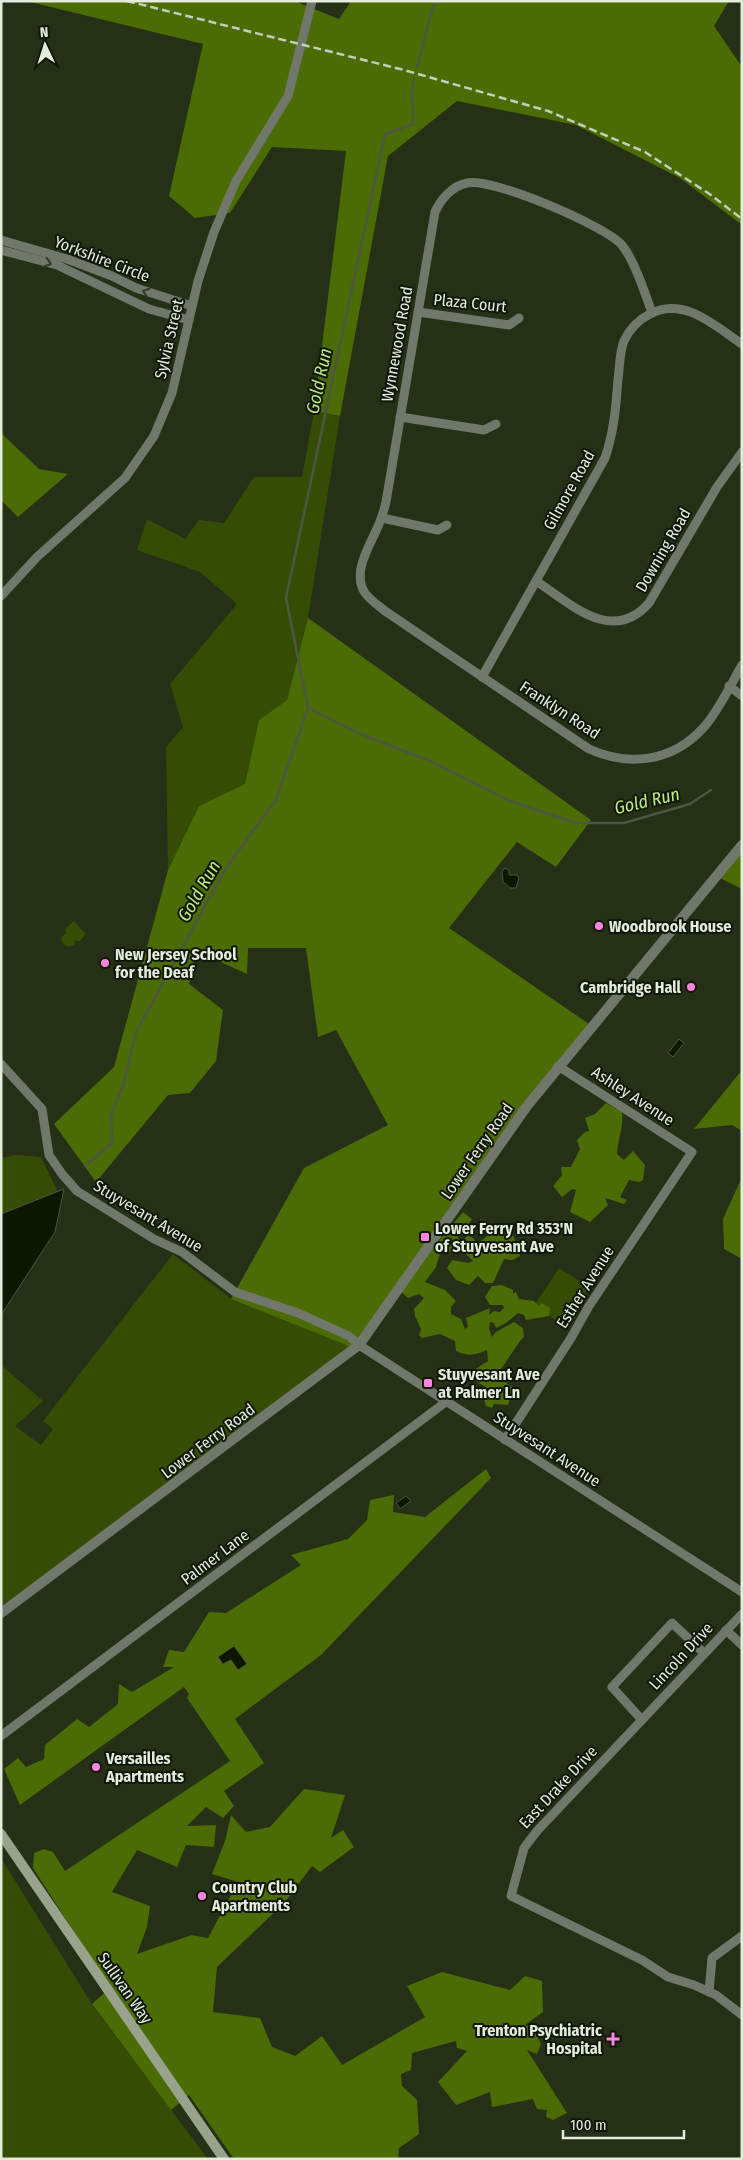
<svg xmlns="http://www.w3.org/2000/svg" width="743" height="2160" viewBox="0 0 743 2160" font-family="'Fira Sans Condensed',sans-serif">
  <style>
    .green { fill: #354c05 }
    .forest { fill: #4b6b05 }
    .water { fill: #0c1600; stroke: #4d5642 }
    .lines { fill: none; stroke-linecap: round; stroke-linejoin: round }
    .stream { stroke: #4d5642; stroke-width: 2.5 }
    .minor { stroke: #71776a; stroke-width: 9 }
    .tertiary { stroke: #71776a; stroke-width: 10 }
    .secondary { stroke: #98a28d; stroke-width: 10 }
    .rail { stroke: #c5cebb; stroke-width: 2.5; stroke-dasharray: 8 4; stroke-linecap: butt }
    .oneway { stroke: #33382c }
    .poi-dot { fill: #fe85df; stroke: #11160a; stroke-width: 2 }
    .labels { text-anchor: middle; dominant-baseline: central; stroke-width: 4; stroke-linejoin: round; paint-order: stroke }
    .street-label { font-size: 16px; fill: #e4ecdb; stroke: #11160a }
    .poi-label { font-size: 16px; font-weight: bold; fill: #e4ecdb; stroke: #11160a; text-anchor: start }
    .water-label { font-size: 18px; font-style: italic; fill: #bded79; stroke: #11160a }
  </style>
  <rect width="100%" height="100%" fill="#253016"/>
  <g class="green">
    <polygon points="314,411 340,416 308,618 287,700 259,720 245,784 199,806 168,870 166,747 183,727 170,684 237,604 200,572 137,550 147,519 185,539 199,520 224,523 254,477 302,477"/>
    <polygon points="74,921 86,934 80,941 75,941 74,946 66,946 62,943 61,937 67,933 65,929"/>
    <polygon points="15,1155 41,1157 58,1192 1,1220 1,1158"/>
    <polygon points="173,1254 231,1299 351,1347 259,1423 1,1606 1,1365 43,1401 15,1426 41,1445 53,1429 43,1421"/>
    <polygon points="559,1268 589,1287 565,1326 534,1306"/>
    <polygon points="1,1858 95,2009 208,2159 1,2159"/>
  </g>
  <g class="forest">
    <polygon points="26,1 294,1 339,19 351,1 729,1 714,26 742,67 742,225 680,178 576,125 457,101 388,156 340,416 314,411 346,151 272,147 230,213 195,218 169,196 203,44"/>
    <polygon points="1,433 39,469 68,474 18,517 1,500"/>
    <polygon points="308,618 591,820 556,867 517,842 449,928 592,1026 351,1347 231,1299 304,1168 388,1125 336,1030 318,1037 306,948 248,948 247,974 196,951 189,984 223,1010 216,1061 190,1093 168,1095 96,1182 54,1124 114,1067 168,870 199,806 245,784 259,720 287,700"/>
    <polygon points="742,846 742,889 718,877"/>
    <polygon points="742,1070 742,1131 732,1125 694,1129"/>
    <path d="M 606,1103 L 622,1112 C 624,1126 618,1139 617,1154 L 624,1160 L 633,1151 L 645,1165 L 643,1180 L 640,1182 L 629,1180 L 620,1197 L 627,1200 L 624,1204 L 605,1198 L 608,1205 L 590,1222 L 570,1212 L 576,1190 L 572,1189 L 562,1197 L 553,1186 L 562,1175 L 561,1167 L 571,1167 L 580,1149 L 577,1140 L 585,1132 L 589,1131 L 585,1118 L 595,1114 Z"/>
    <polygon points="742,1177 742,1259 724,1249 723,1219"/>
    <path d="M 463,1212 L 472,1219 L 468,1225 L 457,1231 L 458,1238 L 462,1242 L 468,1235 L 474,1239 L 476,1245 L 492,1232 L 507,1230 L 514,1237 L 520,1256 L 513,1260 L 504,1259 L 493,1283 L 485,1283 L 478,1276 L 469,1285 L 456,1280 L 447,1268 L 452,1260 L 469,1263 L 473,1261 L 464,1252 L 454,1253 L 441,1250 L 436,1267 L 425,1282 L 445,1290 L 456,1301 L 451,1307 L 451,1314 L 461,1319 L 465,1329 L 468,1327 L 466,1318 L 490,1308 L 489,1315 L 494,1311 L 500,1312 L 504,1308 L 503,1305 L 490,1305 L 485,1297 L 492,1286 L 502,1285 L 513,1290 L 513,1294 L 516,1292 L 519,1299 L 534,1301 L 539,1306 L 542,1303 L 550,1308 L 549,1316 L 526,1320 L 524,1315 L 518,1313 L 506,1323 L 496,1328 L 494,1323 L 490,1322 L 489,1329 L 492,1337 L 496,1332 L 514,1322 L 523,1328 L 524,1337 L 520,1341 L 497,1375 L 513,1388 L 508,1405 L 494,1404 L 492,1408 L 486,1406 L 484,1400 L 488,1397 L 489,1389 L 477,1382 L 471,1372 L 488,1361 L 487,1350 C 475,1355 469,1357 456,1351 L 455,1341 L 440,1334 L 422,1338 L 419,1335 L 421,1329 L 415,1316 L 414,1309 L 424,1298 L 419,1294 L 408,1298 L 398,1289 Z"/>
    <polygon points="486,1469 491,1478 321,1655 235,1719 264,1763 224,1791 234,1806 223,1818 206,1807 187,1826 216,1825 214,1847 186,1845 177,1867 137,1850 112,1892 150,1906 147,1927 137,1954 192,1935 208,1938 238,1882 212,1874 225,1841 231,1815 246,1832 270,1827 304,1789 345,1795 331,1838 343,1830 354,1847 320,1872 312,1866 285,1902 217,1967 213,2012 260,2018 272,2047 295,2056 322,2036 342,2065 425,2017 407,1986 442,1972 510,1990 525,1976 542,1981 543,2012 525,2025 533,2028 541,2044 537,2054 527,2050 567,2113 553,2120 546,2117 547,2110 537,2109 533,2099 492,2107 490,2092 456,2105 438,2082 467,2051 457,2048 456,2041 412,2053 411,2070 401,2074 402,2086 417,2100 419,2134 399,2148 398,2159 234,2159 189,2095 171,2110 92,2004 110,1988 33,1868 34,1853 44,1849 53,1852 65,1871 230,1761 187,1698 189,1694 184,1687 20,1805 4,1769 18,1758 26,1767 44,1759 45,1745 77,1719 89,1727 118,1704 119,1684 132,1692 174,1667 163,1667 169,1650 184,1652 209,1612 226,1613 301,1565 291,1555 348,1539 367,1520 370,1500 394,1495 393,1512 425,1517"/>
  </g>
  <g class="water">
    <polygon points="505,868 509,870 509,875 517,875 519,878 516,888 510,888 503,882 502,872"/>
    <polygon points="679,1039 684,1043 673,1057 668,1053"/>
    <polygon points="64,1189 55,1232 1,1315 1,1214"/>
    <polygon points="406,1496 411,1501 400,1509 396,1503"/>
    <polygon points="234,1646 247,1664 238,1670 231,1660 223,1664 218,1657"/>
  </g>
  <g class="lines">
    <g class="stream">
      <polyline points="417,68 433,6 436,1"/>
      <polyline points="308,708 363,735 432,762 507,800 575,823 624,823 690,804 711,790"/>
      <polyline points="85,1166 112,1143 111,1115 124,1083 136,1032 226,868 276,800 308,708 286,598 385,134 413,124 412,86 414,79"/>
    </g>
    <g class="minor">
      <polyline points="1,240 67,259 112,276 136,288 192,306"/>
      <polyline points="1,250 57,265 149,309 189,320"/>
      <polyline points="418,312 509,325 519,318"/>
      <path d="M 652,313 C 645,293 634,259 621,244 C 603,225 492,177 467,183 C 452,186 441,199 435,212 L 386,502 C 384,510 382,517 379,524 C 371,544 351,572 365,593 C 370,600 379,606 385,611 L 589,749 C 629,767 673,762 704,727 C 719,710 730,686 742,665"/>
      <polyline points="400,417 484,430 496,424"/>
      <polyline points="382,518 438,530 447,525"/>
      <path d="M 536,581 C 571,604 612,645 649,603 L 717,487 L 742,452"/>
      <polyline points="1,596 37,557 125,478 154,436 172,393 198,281 214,232 236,181 288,96 312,1"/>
      <path d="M 482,677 L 605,458 C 614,432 616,406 618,379 C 620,367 619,353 624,341 C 629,330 638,320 650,314 C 684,296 715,326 742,344"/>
      <polyline points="729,686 742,696"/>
      <polyline points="1,1064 42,1109 49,1155 62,1174 77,1191 154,1239 182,1252 235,1292 298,1313 349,1336 359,1345 742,1592"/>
      <polyline points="505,1440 571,1338 589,1306 692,1152 558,1066"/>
      <polyline points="742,1614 537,1831 524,1848 511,1896 642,1960 668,1977 694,1985 716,1995 742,2015"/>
      <polyline points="726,1630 742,1645"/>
      <polyline points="642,1720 612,1687 672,1623 704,1653"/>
      <polyline points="1,1736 447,1401"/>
      <polyline points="709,1992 712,1958 742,1936"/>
    </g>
    <polyline class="tertiary" points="1,1613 359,1345 527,1106 742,845"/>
    <polyline class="secondary" points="1,1834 224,2159"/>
    <polyline class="rail" points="127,1 404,70 548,111 645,152 711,195 742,219"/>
  </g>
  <defs><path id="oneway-chevron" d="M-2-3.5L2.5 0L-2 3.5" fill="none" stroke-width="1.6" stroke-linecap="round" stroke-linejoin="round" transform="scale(1.25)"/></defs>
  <g class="oneway">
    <use href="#oneway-chevron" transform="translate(48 263) rotate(16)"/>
    <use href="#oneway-chevron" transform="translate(146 292) rotate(-161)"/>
  </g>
  <g class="poi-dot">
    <circle cx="599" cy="926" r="5"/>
    <circle cx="105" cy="963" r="5"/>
    <circle cx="691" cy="987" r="5"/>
    <rect x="420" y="1232" width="10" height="10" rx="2.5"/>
    <rect x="423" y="1378" width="10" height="10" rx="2.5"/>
    <circle cx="96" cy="1767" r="5"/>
    <circle cx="202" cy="1896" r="5"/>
    <path d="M610.5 2031.5h5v5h5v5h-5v5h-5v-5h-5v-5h5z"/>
  </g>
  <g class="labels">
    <g class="street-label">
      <text transform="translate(102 259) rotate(21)">Yorkshire Circle</text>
      <text transform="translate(470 303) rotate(6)">Plaza Court</text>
      <text transform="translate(169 339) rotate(-77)">Sylvia Street</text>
      <text transform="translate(397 344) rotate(-80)">Wynnewood Road</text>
      <text transform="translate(569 490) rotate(-61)">Gilmore Road</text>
      <text transform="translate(663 550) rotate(-60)">Downing Road</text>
      <text transform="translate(560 710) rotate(33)">Franklyn Road</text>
      <text transform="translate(633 1096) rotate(33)">Ashley Avenue</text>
      <text transform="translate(477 1151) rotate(-55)">Lower Ferry Road</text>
      <text transform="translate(148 1216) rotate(31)">Stuyvesant Avenue</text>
      <text transform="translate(585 1287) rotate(-58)">Esther Avenue</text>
      <text transform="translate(208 1441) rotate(-37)">Lower Ferry Road</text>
      <text transform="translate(547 1449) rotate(33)">Stuyvesant Avenue</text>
      <text transform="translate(215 1557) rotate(-37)">Palmer Lane</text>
      <text transform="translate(681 1656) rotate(-47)">Lincoln Drive</text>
      <text transform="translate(558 1787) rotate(-47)">East Drake Drive</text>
      <text transform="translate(125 1988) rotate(55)">Sullivan Way</text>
    </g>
    <g class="poi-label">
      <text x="609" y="926">Woodbrook House</text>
      <text x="115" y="954">New Jersey School<tspan x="115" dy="18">for the Deaf</tspan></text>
      <text x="681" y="987" text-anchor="end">Cambridge Hall</text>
      <text x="435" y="1228">Lower Ferry Rd 353'N<tspan x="435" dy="18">of Stuyvesant Ave</tspan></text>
      <text x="438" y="1374">Stuyvesant Ave<tspan x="438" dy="18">at Palmer Ln</tspan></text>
      <text x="106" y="1758">Versailles<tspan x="106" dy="18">Apartments</tspan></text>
      <text x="212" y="1887">Country Club<tspan x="212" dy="18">Apartments</tspan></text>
      <text x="602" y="2030" text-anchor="end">Trenton Psychiatric<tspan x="602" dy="18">Hospital</tspan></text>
    </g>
    <g class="water-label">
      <text transform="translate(319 381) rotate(-78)">Gold Run</text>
      <text transform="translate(647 801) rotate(-13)">Gold Run</text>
      <text transform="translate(199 891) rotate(-60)">Gold Run</text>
    </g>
  </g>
  <rect width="743" height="2160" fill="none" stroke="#e4ecdb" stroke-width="5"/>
  <g transform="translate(45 45) rotate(356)" stroke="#11160a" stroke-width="4" paint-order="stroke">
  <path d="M0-4L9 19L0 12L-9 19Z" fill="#e4ecdb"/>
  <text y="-8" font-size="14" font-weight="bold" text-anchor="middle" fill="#e4ecdb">N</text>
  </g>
  <path d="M563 2130v8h121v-8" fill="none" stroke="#e4ecdb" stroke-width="2.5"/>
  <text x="570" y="2130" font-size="15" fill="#e4ecdb" stroke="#11160a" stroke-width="4" paint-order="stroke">100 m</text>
</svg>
